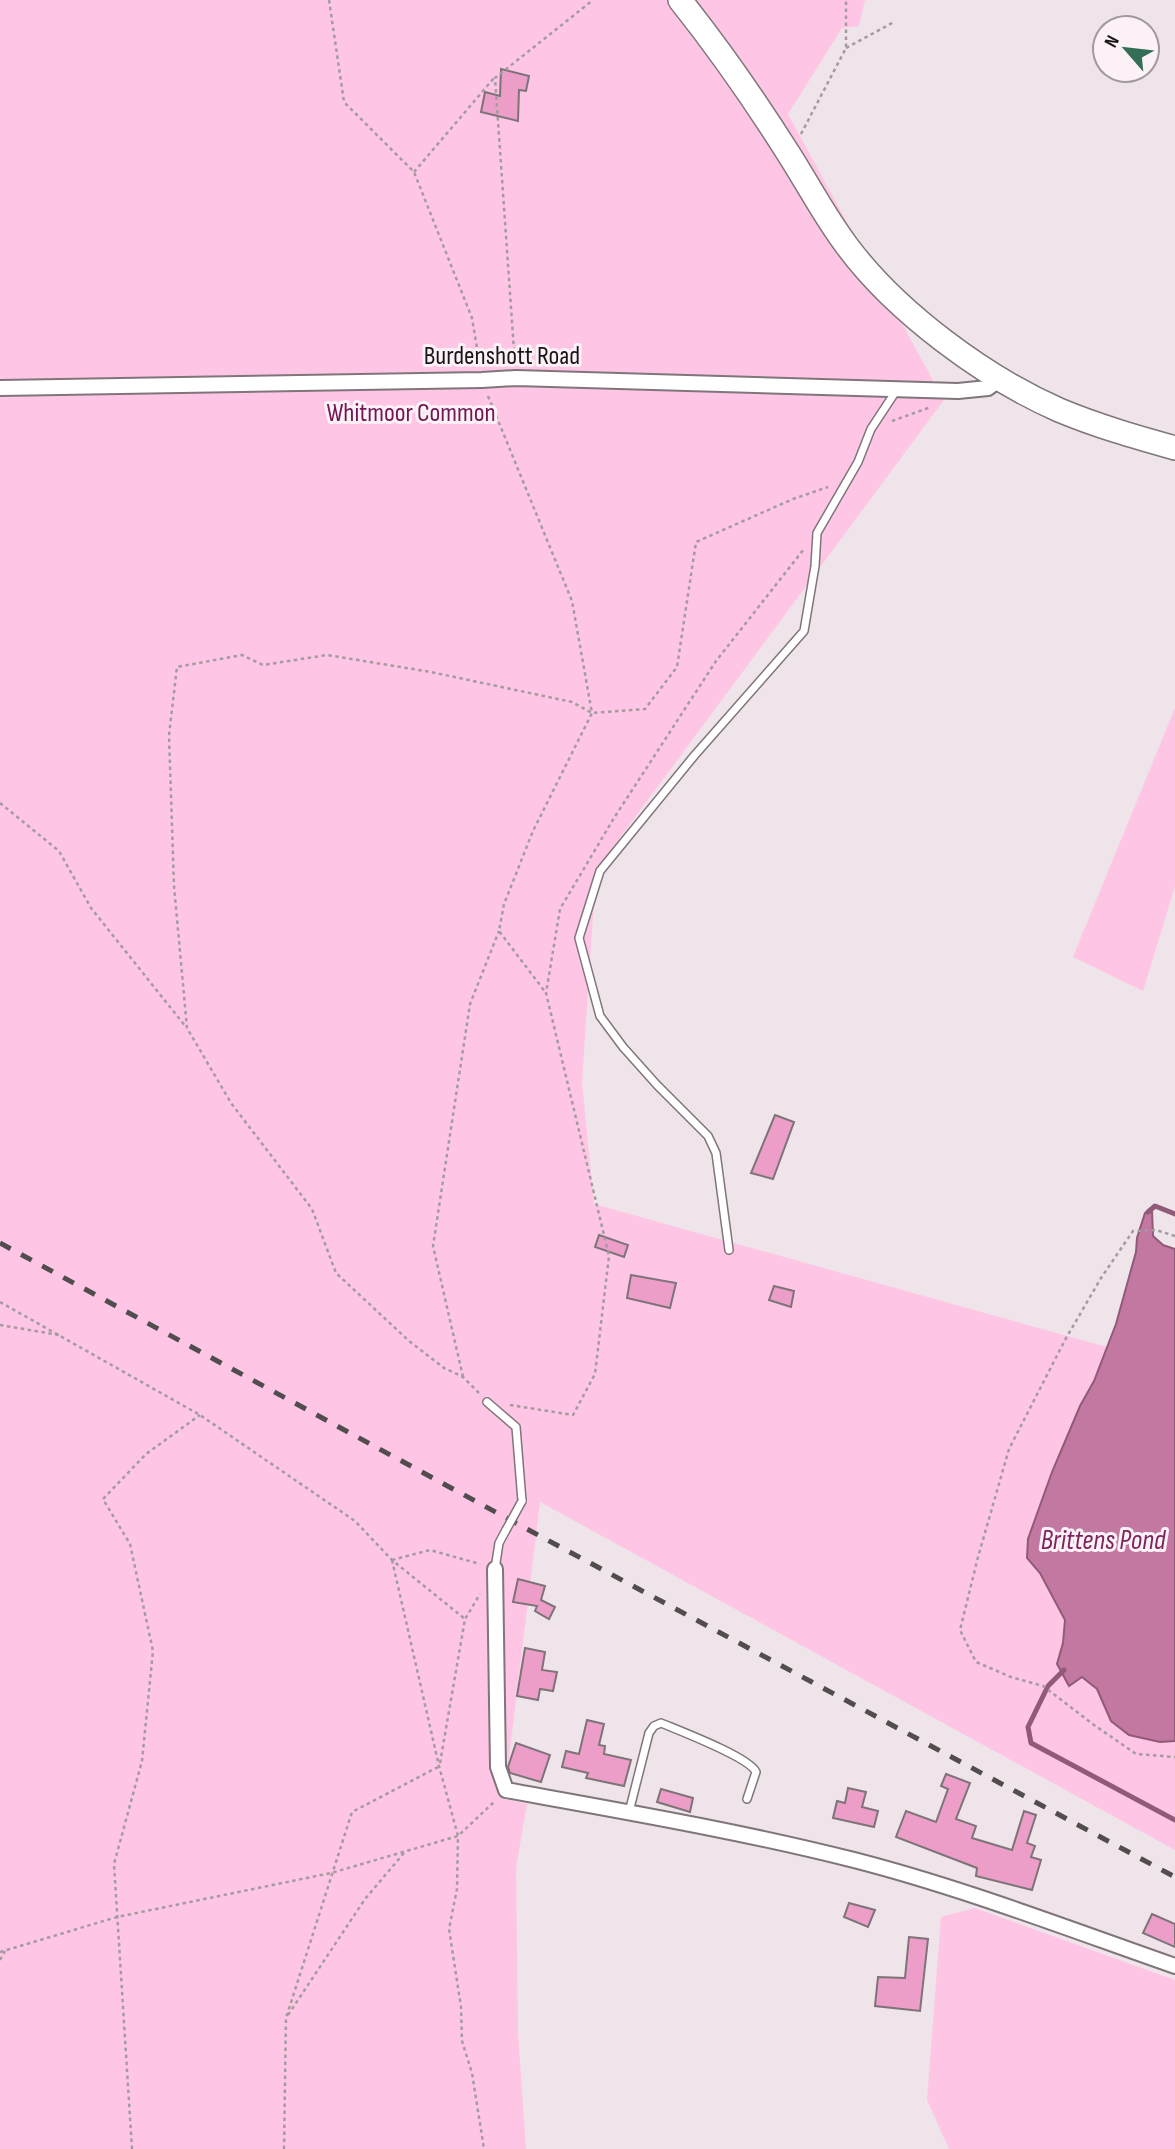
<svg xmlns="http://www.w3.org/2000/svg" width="1175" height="2149" viewBox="0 0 1175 2149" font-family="'Sofia Sans Condensed',sans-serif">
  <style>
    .green { fill: #fec6e4 }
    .water { fill: #c378a2; stroke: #905a78; stroke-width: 2 }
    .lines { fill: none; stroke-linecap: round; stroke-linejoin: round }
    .stream { stroke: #905a78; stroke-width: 5 }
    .building { fill: #ec9ec9; stroke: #7d7378; stroke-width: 2 }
    .lane-casing { stroke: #7f757a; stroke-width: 10 }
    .street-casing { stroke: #7f757a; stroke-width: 18 }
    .primary-casing { stroke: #7f757a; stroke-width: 26 }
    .path { stroke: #a39b9f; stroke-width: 2.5; stroke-dasharray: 3.5 3.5; stroke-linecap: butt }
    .lane { stroke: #fff; stroke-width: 7 }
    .street { stroke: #fff; stroke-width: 14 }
    .primary { stroke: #fff; stroke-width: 23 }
    .rail { stroke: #514c4e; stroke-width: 5; stroke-dasharray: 12 12; stroke-linecap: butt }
    .lane-bridge-casing { stroke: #7f757a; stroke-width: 10; stroke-linecap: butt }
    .lane-bridge { stroke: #fff; stroke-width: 7 }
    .labels { text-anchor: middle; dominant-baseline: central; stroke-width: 6; stroke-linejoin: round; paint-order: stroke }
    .street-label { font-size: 26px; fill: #181516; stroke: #fcf1f7 }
    .park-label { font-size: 26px; fill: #701651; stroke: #fcf1f7 }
    .water-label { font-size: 28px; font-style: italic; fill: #7d245c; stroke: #fcf1f7 }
  </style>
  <rect width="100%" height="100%" fill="#efe4e9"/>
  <g class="green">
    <path d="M 0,0 L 865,0 L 859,26 L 842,28 L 788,114 L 935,384 L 952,389 L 596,870 L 582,1082 L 594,1204 L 1107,1347 C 1088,1396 1063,1441 1045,1491 C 1036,1513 1029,1534 1027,1558 L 1040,1573 L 1065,1620 L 1063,1643 L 1057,1664 L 1069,1685 L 1082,1677 L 1097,1689 L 1111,1721 L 1160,1741 L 1175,1741 L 1175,1850 L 540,1502 L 504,1799 L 527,1804 L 516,1868 L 518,2033 L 526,2149 L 0,2149 Z"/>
    <polygon points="1175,708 1175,886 1143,991 1073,957"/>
    <polygon points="975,1908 1175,1980 1175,2149 949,2149 927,2100 941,1917"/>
  </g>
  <polygon class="water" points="1152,1210 1153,1236 1163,1245 1175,1249 1175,1741 1160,1742 1129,1735 1111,1721 1097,1689 1082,1677 1069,1686 1057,1664 1063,1643 1065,1620 1040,1573 1027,1558 1028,1539 1052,1472 1080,1406 1094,1381 1116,1324 1136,1252 1137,1238 1145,1213"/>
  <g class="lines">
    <g class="stream">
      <polyline points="1148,1212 1155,1206 1175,1214"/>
      <polyline points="1064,1670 1048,1686 1028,1727 1031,1743 1175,1820"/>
    </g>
  </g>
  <g class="building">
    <polygon points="501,69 529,76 526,91 519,90 518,121 481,112 485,92 500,96"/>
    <polygon points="775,1115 794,1122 773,1179 751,1173"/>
    <polygon points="599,1235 628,1245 624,1257 595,1247"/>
    <polygon points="631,1275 676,1283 670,1308 627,1298"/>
    <polygon points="774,1286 794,1291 791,1307 769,1300"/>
    <polygon points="518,1579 545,1586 541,1600 555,1607 549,1619 535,1611 537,1606 513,1602"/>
    <polygon points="525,1648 545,1652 542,1670 557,1672 553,1691 540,1689 538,1700 517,1696"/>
    <polygon points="587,1720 604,1724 599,1745 605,1746 604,1754 631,1760 624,1786 586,1778 588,1773 562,1767 566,1751 579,1754"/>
    <polygon points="516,1743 550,1755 541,1782 510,1773 508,1767"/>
    <polygon points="946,1774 970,1783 956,1819 976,1826 972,1838 1012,1850 1024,1811 1036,1815 1027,1843 1035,1846 1031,1857 1041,1860 1032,1890 976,1876 977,1868 896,1837 906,1811 936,1822 948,1789 941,1786"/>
    <polygon points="848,1788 866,1792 862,1807 878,1811 874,1827 833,1818 837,1801 845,1803"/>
    <polygon points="661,1789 693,1798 690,1812 657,1802"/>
    <polygon points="849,1903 875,1910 868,1927 844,1917"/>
    <polygon points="1152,1914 1175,1924 1175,1947 1143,1933"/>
    <polygon points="909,1937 928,1939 920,2011 875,2006 878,1977 905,1978"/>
  </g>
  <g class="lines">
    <defs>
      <g id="lane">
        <polyline points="729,1250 716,1153 708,1136 657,1085 623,1047 600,1016 579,938 600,871 694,756 804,631 815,566 817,533 858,462 871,429 896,391"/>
        <polyline points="487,1402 516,1427 522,1501"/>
        <polyline points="495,1569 499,1543 506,1530"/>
        <path d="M 629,1812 L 649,1733 L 654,1726 L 661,1723 C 680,1731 749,1757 756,1772 L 747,1799"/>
      </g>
      <g id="street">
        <polyline points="0,388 482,380 516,378 958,391 988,388 1000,379"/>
        <path d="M 495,1569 L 498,1767 L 506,1790 C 622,1811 739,1831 854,1860 C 963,1888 1069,1929 1175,1966"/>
      </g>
      <path id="primary" d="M 680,0 C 719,49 756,102 790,156 C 809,186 825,217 847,246 C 896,312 984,377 1059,410 C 1097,426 1136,437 1175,448"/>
    </defs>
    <use href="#lane" class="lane-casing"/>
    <use href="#street" class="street-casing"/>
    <use href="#primary" class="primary-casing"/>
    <g class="path">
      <polyline points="329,0 344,102 414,172 472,318 480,366"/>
      <polyline points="846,48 894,22"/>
      <polyline points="801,134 846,48 846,0"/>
      <polyline points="414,172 494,78"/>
      <polyline points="515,365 495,78 593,0"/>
      <polyline points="488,396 572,601 592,713 533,831 504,904 499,931 546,993"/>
      <polyline points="892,421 931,407"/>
      <polyline points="0,803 59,851 91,908 186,1027"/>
      <polyline points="1175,1236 1156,1230 1133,1231 1101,1278 1065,1340 1009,1449 978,1557 960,1630 976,1662 1011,1677 1043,1686 1094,1725 1136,1754 1175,1757"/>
      <polyline points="0,1302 200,1415 355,1521 392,1560 465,1619"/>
      <polyline points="0,1325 59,1335"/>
      <polyline points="463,1377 433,1246 470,1004 499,931"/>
      <polyline points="479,1393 463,1377 444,1368 409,1341 336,1273 312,1209 231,1103 187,1028 174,886 169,735 177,667 242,655 263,665 327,655 431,672 572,702 592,713 645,709 677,667 696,542 793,499 828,487"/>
      <polyline points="510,1405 573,1415 595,1374 609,1256 546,993 560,909 614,818 716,661 804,549"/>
      <polyline points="392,1560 439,1766 458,1836 457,1889 449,1929 461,2007 462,2041 472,2073 484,2149"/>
      <polyline points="392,1560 430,1550 480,1564"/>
      <polyline points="440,1763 465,1619 480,1594"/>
      <polyline points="0,1952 117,1917 331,1873 458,1836 496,1800"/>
      <polyline points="0,1960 5,1951"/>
      <polyline points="288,2015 365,1899 404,1853"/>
      <polyline points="132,2149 114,1864 142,1761 153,1651 130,1544 103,1499 146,1454 200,1415"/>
      <polyline points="284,2149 286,2018 352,1812 438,1767"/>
    </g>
    <use href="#lane" class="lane"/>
    <use href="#street" class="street"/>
    <use href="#primary" class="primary"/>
    <polyline class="rail" points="0,1243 525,1528 1175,1877"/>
    <defs>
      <polyline id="lane-bridge" points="506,1530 522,1501"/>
    </defs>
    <use href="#lane-bridge" class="lane-bridge-casing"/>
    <use href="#lane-bridge" class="lane-bridge"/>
  </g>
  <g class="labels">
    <g class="street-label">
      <text x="502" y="356">Burdenshott Road</text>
    </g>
    <g class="park-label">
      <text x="411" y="413">Whitmoor Common</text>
    </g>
    <g class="water-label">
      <text x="1103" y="1540">Brittens Pond</text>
    </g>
  </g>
  <g transform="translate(1126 49) rotate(298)"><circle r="33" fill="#fcf1f7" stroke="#a1999d" stroke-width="2"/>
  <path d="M0-5L12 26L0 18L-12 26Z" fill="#346e57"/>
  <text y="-10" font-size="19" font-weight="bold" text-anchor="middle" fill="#181516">N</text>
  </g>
</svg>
